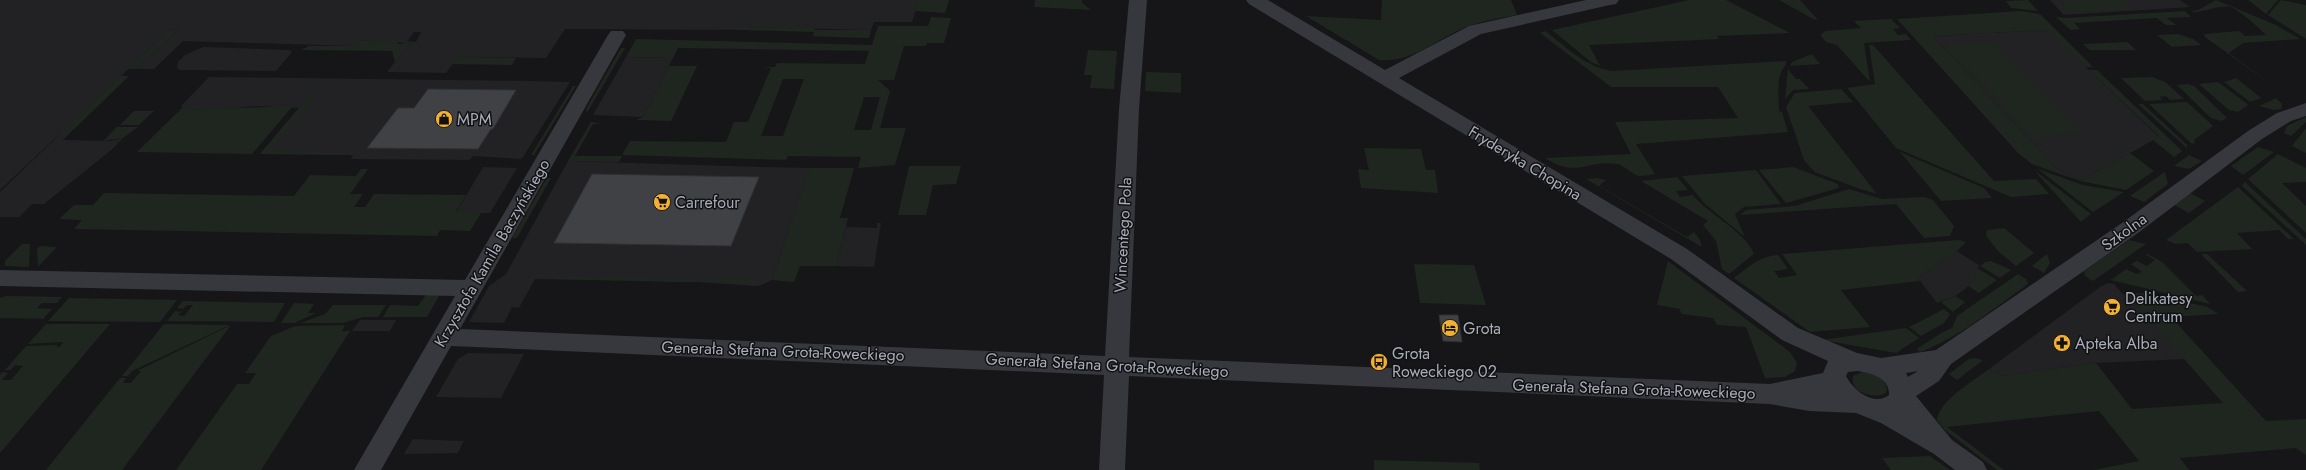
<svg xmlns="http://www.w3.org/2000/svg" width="2306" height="470" viewBox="0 0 2306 470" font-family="Jost,sans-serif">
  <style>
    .built { fill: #222225 }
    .green { fill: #1e261f; fill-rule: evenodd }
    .building { fill: #404145; stroke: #303034 }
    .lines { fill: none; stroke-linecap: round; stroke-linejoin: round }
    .minor { fill: #37383d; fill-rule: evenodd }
    .labels { text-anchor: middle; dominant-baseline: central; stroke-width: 3; stroke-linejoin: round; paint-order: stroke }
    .poi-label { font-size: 16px; fill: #a8adb8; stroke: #111113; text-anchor: start }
    .street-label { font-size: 16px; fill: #a8adb8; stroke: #111113 }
  </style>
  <rect width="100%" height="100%" fill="#161618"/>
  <g class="built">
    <polygon points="0,0 919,0 912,22 874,22 871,30 742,27 741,30 565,29 546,58 459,57 460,54 446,73 387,72 411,42 416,42 421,32 414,32 406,43 359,40 354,46 183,41 154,69 136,69 178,30 171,29 0,190"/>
    <polygon points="2050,0 2180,0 2190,7 2064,15"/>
    <polygon points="2047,30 2159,137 2080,181 2056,168 1933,36"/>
    <polygon points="203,47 290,50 292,52 276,71 180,70 177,68 178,62 185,55"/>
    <polygon points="626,57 673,58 643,117 593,115"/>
    <polygon points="209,77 531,81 570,82 523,157 520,159 473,156 470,160 351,159 353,155 260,154 299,108 253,106 217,110 187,109 181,106"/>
    <polygon points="60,134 69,134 63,140 111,141 123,138 110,151 44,204 32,204 19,217 0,217 0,192"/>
    <polygon points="568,161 762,167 809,168 772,280 759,286 696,282 535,279 519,308 512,307 504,323 469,322 489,286 506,274"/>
    <polygon points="483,167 517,168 490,213 456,213"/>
    <polygon points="877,223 881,223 874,267 836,266 846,227 877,228"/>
    <polygon points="1957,251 1980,266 1977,268 1974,280 1965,289 1955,296 1937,303 1918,278"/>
    <polygon points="2108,283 2114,284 2127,299 2132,300 2185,359 2096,363 2002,376 1989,369 2100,287"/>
    <polygon points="360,320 396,320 390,331 352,331"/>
    <polygon points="468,353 524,354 501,398 436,397 458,359"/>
    <polygon points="413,439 462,441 464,440 458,453 404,454"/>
  </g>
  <g class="green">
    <polygon points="919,0 949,0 945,13 915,11"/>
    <polygon points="1035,0 1082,0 1082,3 1091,10 1034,7"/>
    <path d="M 1382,0 L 1511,0 L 1517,15 C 1500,18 1482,21 1466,27 C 1436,39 1413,63 1379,60 L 1306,16 L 1381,20 Z"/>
    <polygon points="1689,0 1726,0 1790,33 1717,36 1719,39 1589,45 1600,66 1591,62 1552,30"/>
    <polygon points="1779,0 1800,0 1818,20 1813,19"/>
    <polygon points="2028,0 2038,11 2011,8 2006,1"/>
    <polygon points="2063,0 2122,0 2133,9 2077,12 2065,10"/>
    <path d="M 2216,0 L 2276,25 L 2300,39 L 2243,43 L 2229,53 L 2280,91 L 2205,37 L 2204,34 L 2239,31 L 2245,36 L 2266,35 C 2259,28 2239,10 2231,7 C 2219,4 2198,15 2191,11 L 2198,10 Z"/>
    <polygon points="2248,0 2278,0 2266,14"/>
    <polygon points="2281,0 2306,5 2306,39 2268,15"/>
    <polygon points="2020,11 2040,14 2093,67 2086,67 2046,30 1933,36 2056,168 2080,181 2130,153 2154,171 2126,190 2080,181 2032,164 2019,154 1897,19"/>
    <polygon points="2185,11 2191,17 2167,18 2176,25 2166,25 2157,18 2074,23 2080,29 2071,30 2056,17 2065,18"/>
    <path d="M 931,17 L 951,18 L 944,43 L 927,43 L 926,46 L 904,46 L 894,80 L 878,80 L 890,91 L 880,128 L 906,128 L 895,165 L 858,168 L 861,157 L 788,156 L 786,160 L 622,155 L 630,141 L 726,142 L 734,122 L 748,122 L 771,68 L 762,67 L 775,67 L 777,63 L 865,64 L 869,51 L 678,48 L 673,58 L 626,57 L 636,39 L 872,45 L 878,26 L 928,26 ZM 783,79 L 804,79 L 783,136 L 761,136 ZM 864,97 L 880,97 L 871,130 L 854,130 Z"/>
    <polygon points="1891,19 1900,28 1893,29 1898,35 1906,34 1911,40 1864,43 1870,82 1837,45 1826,42 1820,35 1826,31 1861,28 1854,21"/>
    <polygon points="742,27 815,28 814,30 871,30 869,38 802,36 813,36 814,32 741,30"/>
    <polygon points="171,29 178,30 136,69 128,69"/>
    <path d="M 1545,31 C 1567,47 1586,68 1613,71 L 1786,61 L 1786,65 C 1775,75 1779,97 1779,111 L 1782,112 L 1788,132 L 1636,144 L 1655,174 C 1650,175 1644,176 1639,176 C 1631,174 1626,166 1617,164 C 1586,159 1578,179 1545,158 L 1631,154 L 1615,122 L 1738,118 L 1718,87 L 1611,87 L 1540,33 Z"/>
    <polygon points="2178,34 2193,39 2201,45 2172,47 2157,35"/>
    <polygon points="358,40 398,41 398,44 406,43 408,41 415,42 411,42 395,62 392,51 301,50 309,46 354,46"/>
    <polygon points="1992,42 2082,132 2035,138 1946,45"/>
    <polygon points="2127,42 2136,50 2090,50 2083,44"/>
    <polygon points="1869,45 1873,45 1994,181 2036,179 2049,194 2011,197 1896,148 1847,88 1875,84"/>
    <polygon points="621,48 625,48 587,113 586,109"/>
    <polygon points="1088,50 1117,51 1114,89 1090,88 1092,75 1084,75"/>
    <polygon points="460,54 460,57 516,58 512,65 452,64"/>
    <polygon points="1812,54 1820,64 1790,66 1792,62"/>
    <polygon points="669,66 697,66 671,121 636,120 643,117"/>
    <polygon points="1788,69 1796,79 1800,79 1809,89 1793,90 1785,99"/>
    <polygon points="2089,70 2097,70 2182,151 2174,157 2153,140 2159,136"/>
    <polygon points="1146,72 1181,73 1181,93 1145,91"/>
    <polygon points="121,76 129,76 69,134 59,134"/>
    <polygon points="2152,77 2165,82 2184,99 2170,100 2166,96 2160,97 2162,100 2145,101 2121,78"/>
    <polygon points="2236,78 2261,98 2250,102 2224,82"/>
    <polygon points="2218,82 2246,103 2248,105 2238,112 2229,110 2199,84"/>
    <polygon points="2188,84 2194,86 2227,118 2221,121 2211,118 2177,85"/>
    <polygon points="573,86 576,86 534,155 531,155"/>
    <polygon points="1841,89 1853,102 1808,106 1877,194 1860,189 1815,172 1810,167 1804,160 1786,107 1795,93"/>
    <polygon points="314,90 320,90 270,150 354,153 354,155 260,154"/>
    <polygon points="2276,98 2282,104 2281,109 2273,110 2259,106"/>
    <polygon points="2187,102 2213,126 2194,140 2195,143 2192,144 2149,104"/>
    <polygon points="2138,104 2143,104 2187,145 2187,148"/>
    <path d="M 184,106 L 187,109 C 222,110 257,106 292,107 L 252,154 L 137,152 Z"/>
    <polygon points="134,111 154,111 139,125 120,125"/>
    <polygon points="2306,117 2306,122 2291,136 2284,133 2287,126"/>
    <polygon points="591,122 601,124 593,124 575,156 622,156 619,162 568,161"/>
    <polygon points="117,127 138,127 123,138 103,141"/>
    <polygon points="2306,128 2306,153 2292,146"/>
    <polygon points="2258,147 2274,152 2243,175 2231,166"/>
    <polygon points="1364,148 1421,149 1426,170 1435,170 1438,193 1361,188 1358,169 1369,170"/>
    <polygon points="1900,152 1984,188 1992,198 1941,201"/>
    <polygon points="2278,154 2306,168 2306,182 2282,183 2306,206 2306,233 2248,179"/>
    <polygon points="2189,155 2202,161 2189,169 2174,166"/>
    <polygon points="909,166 961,166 956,184 933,185 926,215 898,215"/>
    <polygon points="1793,167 1838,184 1839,188 1786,203 1759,170"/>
    <polygon points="809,168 854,168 840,218 848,218 836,266 800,266 794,282 772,280"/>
    <polygon points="361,169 368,169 350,194 363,194 354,207 365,207 374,194 466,195 456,212 481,213 470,231 440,230 437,236 74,229 82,220 59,219 74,205 93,205 104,193 294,196 310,175 356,176"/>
    <polygon points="2038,169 2083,185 2124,192 2093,212"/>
    <polygon points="1756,170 1781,204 1744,207 1735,214 1745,237 1705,204 1682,176"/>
    <polygon points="2034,170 2091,214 2081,222"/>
    <polygon points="2165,172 2168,184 2144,202 2130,196"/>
    <path d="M 1677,177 L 1688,190 L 1676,191 L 1680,197 L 1693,195 C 1709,215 1746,232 1754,254 L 1729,274 L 1722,269 L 1716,241 L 1703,225 L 1708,221 L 1641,181 Z"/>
    <polygon points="547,178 551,178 517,238 512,238"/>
    <polygon points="1597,178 1606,180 1599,186 1687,237 1694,232 1700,240 1702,247 1586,179"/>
    <polygon points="2245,182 2306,239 2306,245 2242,186"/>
    <polygon points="2238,187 2294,239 2288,239 2279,230 2237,233 2252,249 2197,252 2188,243 2175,244 2166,240"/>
    <polygon points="1849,189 1882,199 1924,197 1933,200 1954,226 1950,236 1924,238 1896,204 1740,215 1746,210 1795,206"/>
    <polygon points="2190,193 2205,201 2189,213 2174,205"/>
    <polygon points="2004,228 2034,253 2016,266 1999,252 1986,236 1987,230"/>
    <path d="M 1959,240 L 1966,242 L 1957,251 L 1918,278 L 1920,281 L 1841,290 L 1870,327 L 1810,332 L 1734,278 C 1750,266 1758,257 1778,255 L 1788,269 L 1774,271 L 1779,278 L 1797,275 L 1782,254 Z"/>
    <polygon points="2129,240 2146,244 2093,281 2085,276 2084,271"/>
    <polygon points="22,244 30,244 29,267 5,266 5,261"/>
    <polygon points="40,246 57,247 38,267 37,249"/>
    <polygon points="2047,254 2050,263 2044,273 2032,266"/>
    <polygon points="2148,254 2162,262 2196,296 2202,295 2210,304 2111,280 2126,269 2137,274 2142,272 2131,264 2137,261 2147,266 2155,260 2146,255"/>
    <polygon points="2201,254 2207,254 2247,291 2238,292"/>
    <polygon points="1668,261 1790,352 1797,363 1795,371 1785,377 1765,378 1746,327 1717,325 1713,318 1681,314 1680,309 1657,305"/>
    <polygon points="1991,261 2011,270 2000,278 1980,266 1985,262"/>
    <polygon points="1414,264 1474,265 1486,305 1420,303"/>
    <polygon points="1977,268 1997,280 1979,293 1968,286 1974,280"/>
    <path d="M 2018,274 L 2026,279 L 2028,284 C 1994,308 1959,338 1920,352 L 1917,349 L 1941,333 L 1952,328 L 1957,316 Z"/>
    <polygon points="557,276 697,279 696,282 681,282 552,279"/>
    <polygon points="703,279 757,280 755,286 751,286 752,284 701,282"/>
    <path d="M 2148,293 L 2207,307 L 2219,314 L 2171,317 L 2266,421 L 2306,419 L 2306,455 L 2296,448 L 2180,458 L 2189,470 L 2094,470 L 2139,461 L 2099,411 L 1947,427 L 2004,470 L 1997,470 L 1945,430 L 1937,420 C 1939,400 1974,381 1989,369 L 2002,376 L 2096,363 L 2132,409 L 2223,403 L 2132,300 L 2127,299 L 2122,294 Z"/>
    <polygon points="440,294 427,317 383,317 390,305 418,306 426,295"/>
    <polygon points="6,296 62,297 57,303 42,303 37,308 52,309 43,319 0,318 0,298"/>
    <polygon points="1955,296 1965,302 1953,312 1941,302"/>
    <polygon points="69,298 177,300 160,322 48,321"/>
    <polygon points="183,301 285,303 274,322 167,321 175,311 181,312 178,315 184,316 193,305 187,305 183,309 177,308"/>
    <polygon points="294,303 314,304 308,313 316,313 295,323 281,323"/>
    <polygon points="333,305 386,305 378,317 363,317 343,323 300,323 325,314"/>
    <polygon points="1944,309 1950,314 1944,323 1921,336 1909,327"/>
    <polygon points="46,324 110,324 0,453 0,375 2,372 8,373 2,380 11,380 23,366 15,365 11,370 5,370 26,346 58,345 57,347 60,347 63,342 28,344"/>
    <polygon points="164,324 230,325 132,371 128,376 122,376"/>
    <polygon points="231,325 122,470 46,470 120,378 126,378 123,383 131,383 141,371 137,371"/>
    <polygon points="345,325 342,331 350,331 261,470 176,470 237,384 249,384 256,373 245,373 271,336 295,326"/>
    <polygon points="1906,328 1919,338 1896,353 1822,340"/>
    <polygon points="1975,358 1983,360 1957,380 1949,374 1969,359"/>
    <path d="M 1862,372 C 1872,372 1884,377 1887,388 L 1886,393 C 1874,400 1849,392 1853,376 Z"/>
    <polygon points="1930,456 1950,470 1891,470 1882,458"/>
    <polygon points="1374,460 1479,463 1480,470 1374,470"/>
  </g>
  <g class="building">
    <polygon points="428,89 516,90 493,129 491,129 478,149 367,148 398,108 414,108"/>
    <polygon points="592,174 759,177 731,246 554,243"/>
    <polygon points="1439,315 1458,315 1462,342 1443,341"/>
  </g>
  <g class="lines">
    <path class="minor" d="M 1129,0 L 1147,0 L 1139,109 L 1129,357 L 1770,384 L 1823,373 L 1828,361 L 1782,340 L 1671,259 L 1249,4 L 1246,0 L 1268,0 L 1385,70 L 1469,26 L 1586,0 L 1619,0 L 1616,4 L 1610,5 L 1481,34 L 1399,78 L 1687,249 L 1798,328 L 1857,353 L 1881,358 L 1936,350 L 2122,223 L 2248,131 L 2277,113 L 2306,103 L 2306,116 L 2291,121 L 2262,139 L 2138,233 L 1951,364 L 1939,381 L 1916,396 L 1952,440 L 1983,462 L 1987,470 L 1955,470 L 1934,454 L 1881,423 L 1856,413 L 1809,411 L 1770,404 L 1129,376 L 1125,470 L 1099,470 L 1104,375 L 451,346 L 381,470 L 354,470 L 455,296 L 0,286 L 0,270 L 465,280 L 608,35 L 611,31 L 623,31 L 626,35 L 460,329 L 1105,356 L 1119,109 ZM 1858,371 C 1871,373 1890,378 1889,395 C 1874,407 1853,390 1846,376 L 1848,372 ZM 1918,371 L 1908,377 L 1906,373 Z"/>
  </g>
  <defs>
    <symbol id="shop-disc" viewBox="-11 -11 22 22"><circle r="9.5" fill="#f2b134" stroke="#111113"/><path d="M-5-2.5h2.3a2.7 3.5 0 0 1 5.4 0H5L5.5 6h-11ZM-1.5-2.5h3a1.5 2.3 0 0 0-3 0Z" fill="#111"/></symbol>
    <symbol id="supermarket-disc" viewBox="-11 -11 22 22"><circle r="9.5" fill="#f2b134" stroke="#111113"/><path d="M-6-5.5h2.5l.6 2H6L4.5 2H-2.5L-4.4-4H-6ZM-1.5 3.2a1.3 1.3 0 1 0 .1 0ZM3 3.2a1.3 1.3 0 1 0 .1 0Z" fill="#111"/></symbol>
    <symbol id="hotel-disc" viewBox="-11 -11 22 22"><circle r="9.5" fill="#f2b134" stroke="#111113"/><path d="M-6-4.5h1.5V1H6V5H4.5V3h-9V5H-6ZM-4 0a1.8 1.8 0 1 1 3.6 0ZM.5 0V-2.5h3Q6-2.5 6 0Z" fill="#111"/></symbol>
    <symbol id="pharmacy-disc" viewBox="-11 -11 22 22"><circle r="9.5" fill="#f2b134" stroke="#111113"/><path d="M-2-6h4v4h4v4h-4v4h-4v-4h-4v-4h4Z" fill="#111"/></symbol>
    <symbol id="bus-disc" viewBox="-11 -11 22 22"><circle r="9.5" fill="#f2b134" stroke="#111113"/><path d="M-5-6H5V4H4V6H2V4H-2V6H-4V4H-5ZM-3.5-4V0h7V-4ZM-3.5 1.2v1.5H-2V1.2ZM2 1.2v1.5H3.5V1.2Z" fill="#111"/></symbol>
  </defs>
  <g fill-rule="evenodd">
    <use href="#shop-disc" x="434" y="109" width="20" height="20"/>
    <use href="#supermarket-disc" x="652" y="192" width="20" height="20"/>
    <use href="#supermarket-disc" x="2102" y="297" width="20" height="20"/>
    <use href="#hotel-disc" x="1440" y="318" width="20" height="20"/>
    <use href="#pharmacy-disc" x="2052" y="333" width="20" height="20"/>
    <use href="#bus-disc" x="1369" y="352" width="20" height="20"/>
  </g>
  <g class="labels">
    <g class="poi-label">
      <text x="457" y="119">MPM</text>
      <text x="675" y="202">Carrefour</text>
      <text x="2125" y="298">Delikatesy<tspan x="2125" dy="18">Centrum</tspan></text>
      <text x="1463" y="328">Grota</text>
      <text x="2075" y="343">Apteka Alba</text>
      <text x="1392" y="353">Grota<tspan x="1392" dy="18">Roweckiego 02</tspan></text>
    </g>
    <g class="street-label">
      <text transform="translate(1525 163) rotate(31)">Fryderyka Chopina</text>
      <text transform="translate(2124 232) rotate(-36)">Szkolna</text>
      <text transform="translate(1123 235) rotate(-87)">Wincentego Pola</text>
      <text transform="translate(492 253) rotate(-60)">Krzysztofa Kamila Baczyńskiego</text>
      <text transform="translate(783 351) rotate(2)">Generała Stefana Grota-Roweckiego</text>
      <text transform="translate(1107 365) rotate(3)">Generała Stefana Grota-Roweckiego</text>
      <text transform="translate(1634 389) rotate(2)">Generała Stefana Grota-Roweckiego</text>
    </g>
  </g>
</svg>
